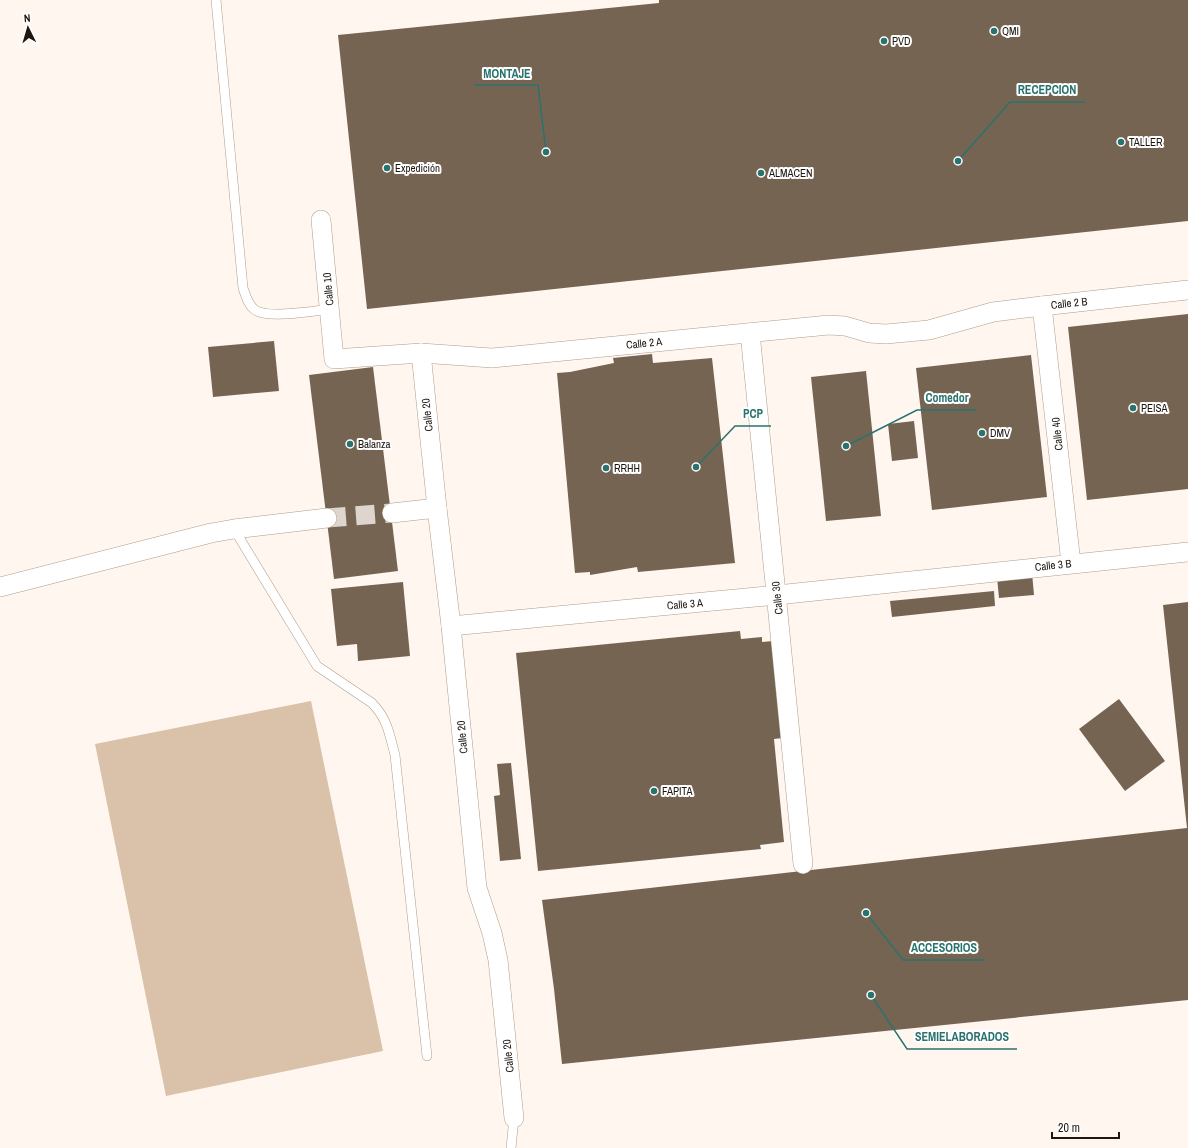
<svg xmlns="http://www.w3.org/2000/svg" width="1188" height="1148" viewBox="0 0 1188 1148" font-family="'Archivo Narrow',sans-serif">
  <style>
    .green { fill: #dac1a9 }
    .building { fill: #766453 }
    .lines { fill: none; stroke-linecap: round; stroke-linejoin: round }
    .street-tunnel { stroke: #ddd5ce; stroke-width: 19; stroke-dasharray: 19 10; stroke-linecap: butt }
    .lane-casing { stroke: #af9c89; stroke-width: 10 }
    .street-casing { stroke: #af9c89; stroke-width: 20 }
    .lane { stroke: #fff; stroke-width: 9 }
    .street { stroke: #fff; stroke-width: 19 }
    .poi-dot { fill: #29736f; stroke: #fff; stroke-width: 1.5 }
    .labels { text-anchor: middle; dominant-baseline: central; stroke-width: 4; stroke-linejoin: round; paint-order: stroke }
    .poi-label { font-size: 11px; fill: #1e1710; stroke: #fff; text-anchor: start }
    .street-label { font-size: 11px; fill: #1e1710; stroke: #fff }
    .leader { fill: none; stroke: #29736f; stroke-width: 1.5 }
    .callout-dot { fill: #29736f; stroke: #fff; stroke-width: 1.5 }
    .callout-label { font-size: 12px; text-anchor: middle; font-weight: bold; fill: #29736f; stroke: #fff; stroke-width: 4; stroke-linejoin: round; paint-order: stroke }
  </style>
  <rect width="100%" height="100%" fill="#fff6ef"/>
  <polygon class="green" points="311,701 383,1051 166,1096 95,744"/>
  <g class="building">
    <polygon points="659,0 1188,0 1188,221 367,309 338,35 659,3"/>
    <polygon points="1188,314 1188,489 1087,500 1068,327"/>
    <polygon points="274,341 279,391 213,397 208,347"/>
    <polygon points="652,354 653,363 712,358 735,563 638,572 637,567 590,575 590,572 575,573 557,373 570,372 614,363 613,358"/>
    <polygon points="1031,355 1047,497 932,510 916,368"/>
    <polygon points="373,367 398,571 334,579 309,375"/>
    <polygon points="866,371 881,516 826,521 811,377"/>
    <polygon points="914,421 918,458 892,461 888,424"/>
    <polygon points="1032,573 1034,595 999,598 997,577"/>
    <polygon points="403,582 410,656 358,661 357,644 337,646 331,589"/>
    <polygon points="994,591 995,606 892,617 890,601"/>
    <polygon points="1188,602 1188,1000 562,1064 554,989 542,900 1187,828 1163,605"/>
    <polygon points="740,631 741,639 762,637 762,642 773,641 782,738 774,739 784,842 760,845 761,849 538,871 516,653"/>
    <polygon points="1119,699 1165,761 1125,791 1079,729"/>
    <polygon points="511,763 521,859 500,861 494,796 500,795 497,764"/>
  </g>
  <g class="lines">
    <polyline class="street-tunnel" points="327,518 392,513"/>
    <defs>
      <g id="lane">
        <path d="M 216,0 L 243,288 C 246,296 248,305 255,310 C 268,319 313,311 330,309"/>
        <path d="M 234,529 L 317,666 L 372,703 C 388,720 389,733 395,755 L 427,1056"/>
        <polyline points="511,1148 514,1118"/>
      </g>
      <g id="street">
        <polyline points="321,220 334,359 421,353 492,358 829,325 845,326 869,333 886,334 929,330 993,312 1042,306 1188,290"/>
        <polyline points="1042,306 1071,563"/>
        <polyline points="750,333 803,864"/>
        <polyline points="421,353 437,508 451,626 477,888 492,933 498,960 514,1118"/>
        <polyline points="392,513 437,508"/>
        <polyline points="0,587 211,533 234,529 327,518"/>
        <polyline points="451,626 777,595 1188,552"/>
      </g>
    </defs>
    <use href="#lane" class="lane-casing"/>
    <use href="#street" class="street-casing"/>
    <use href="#lane" class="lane"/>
    <use href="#street" class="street"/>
  </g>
  <g class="poi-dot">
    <circle cx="994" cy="31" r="4"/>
    <circle cx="884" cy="41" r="4"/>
    <circle cx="1121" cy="142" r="4"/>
    <circle cx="387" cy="168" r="4"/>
    <circle cx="761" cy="173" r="4"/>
    <circle cx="1133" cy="408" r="4"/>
    <circle cx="982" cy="433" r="4"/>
    <circle cx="350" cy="444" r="4"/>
    <circle cx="606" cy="468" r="4"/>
    <circle cx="654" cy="791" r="4"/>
  </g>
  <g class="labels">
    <g class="poi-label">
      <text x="1002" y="31">QMI</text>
      <text x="892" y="41">PVD</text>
      <text x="1129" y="142">TALLER</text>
      <text x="395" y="168">Expedición</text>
      <text x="769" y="173">ALMACEN</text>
      <text x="1141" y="408">PEISA</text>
      <text x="990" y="433">DMV</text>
      <text x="358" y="444">Balanza</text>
      <text x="614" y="468">RRHH</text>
      <text x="662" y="791">FAPITA</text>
    </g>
    <g class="street-label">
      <text transform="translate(328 289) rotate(-95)">Calle 10</text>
      <text transform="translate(1069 303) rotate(-6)">Calle 2 B</text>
      <text transform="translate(644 343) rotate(-6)">Calle 2 A</text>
      <text transform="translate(427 415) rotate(-96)">Calle 20</text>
      <text transform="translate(1057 434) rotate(-96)">Calle 40</text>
      <text transform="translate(1053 565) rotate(-6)">Calle 3 B</text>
      <text transform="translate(777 598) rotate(-96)">Calle 30</text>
      <text transform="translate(685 604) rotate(-5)">Calle 3 A</text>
      <text transform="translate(462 737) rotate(-95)">Calle 20</text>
      <text transform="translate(508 1056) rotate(-96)">Calle 20</text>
    </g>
  </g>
  <path class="leader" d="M546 152L538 85H475M958 161L1010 102H1085M846 446L917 410H976M696 467L735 426H771M866 913L903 960H985M871 995L907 1049H1017"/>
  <g class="callout-dot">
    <circle cx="546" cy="152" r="4"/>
    <circle cx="958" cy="161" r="4"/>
    <circle cx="846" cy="446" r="4"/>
    <circle cx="696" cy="467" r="4"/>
    <circle cx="866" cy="913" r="4"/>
    <circle cx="871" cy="995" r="4"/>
  </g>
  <g class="callout-label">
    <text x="507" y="78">MONTAJE</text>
    <text x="1047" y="94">RECEPCION</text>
    <text x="947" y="402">Comedor</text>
    <text x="753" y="418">PCP</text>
    <text x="944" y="952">ACCESORIOS</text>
    <text x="962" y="1041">SEMIELABORADOS</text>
  </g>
  <g transform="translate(28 28) rotate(355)" stroke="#ffffff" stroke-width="3" paint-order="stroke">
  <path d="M0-3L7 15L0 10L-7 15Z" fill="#1e1710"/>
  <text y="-6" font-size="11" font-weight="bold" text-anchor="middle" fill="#1e1710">N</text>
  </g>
  <path d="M1052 1132v6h67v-6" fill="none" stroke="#1e1710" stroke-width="2"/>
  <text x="1058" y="1132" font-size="12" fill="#1e1710" stroke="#ffffff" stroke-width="3" paint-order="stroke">20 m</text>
</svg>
